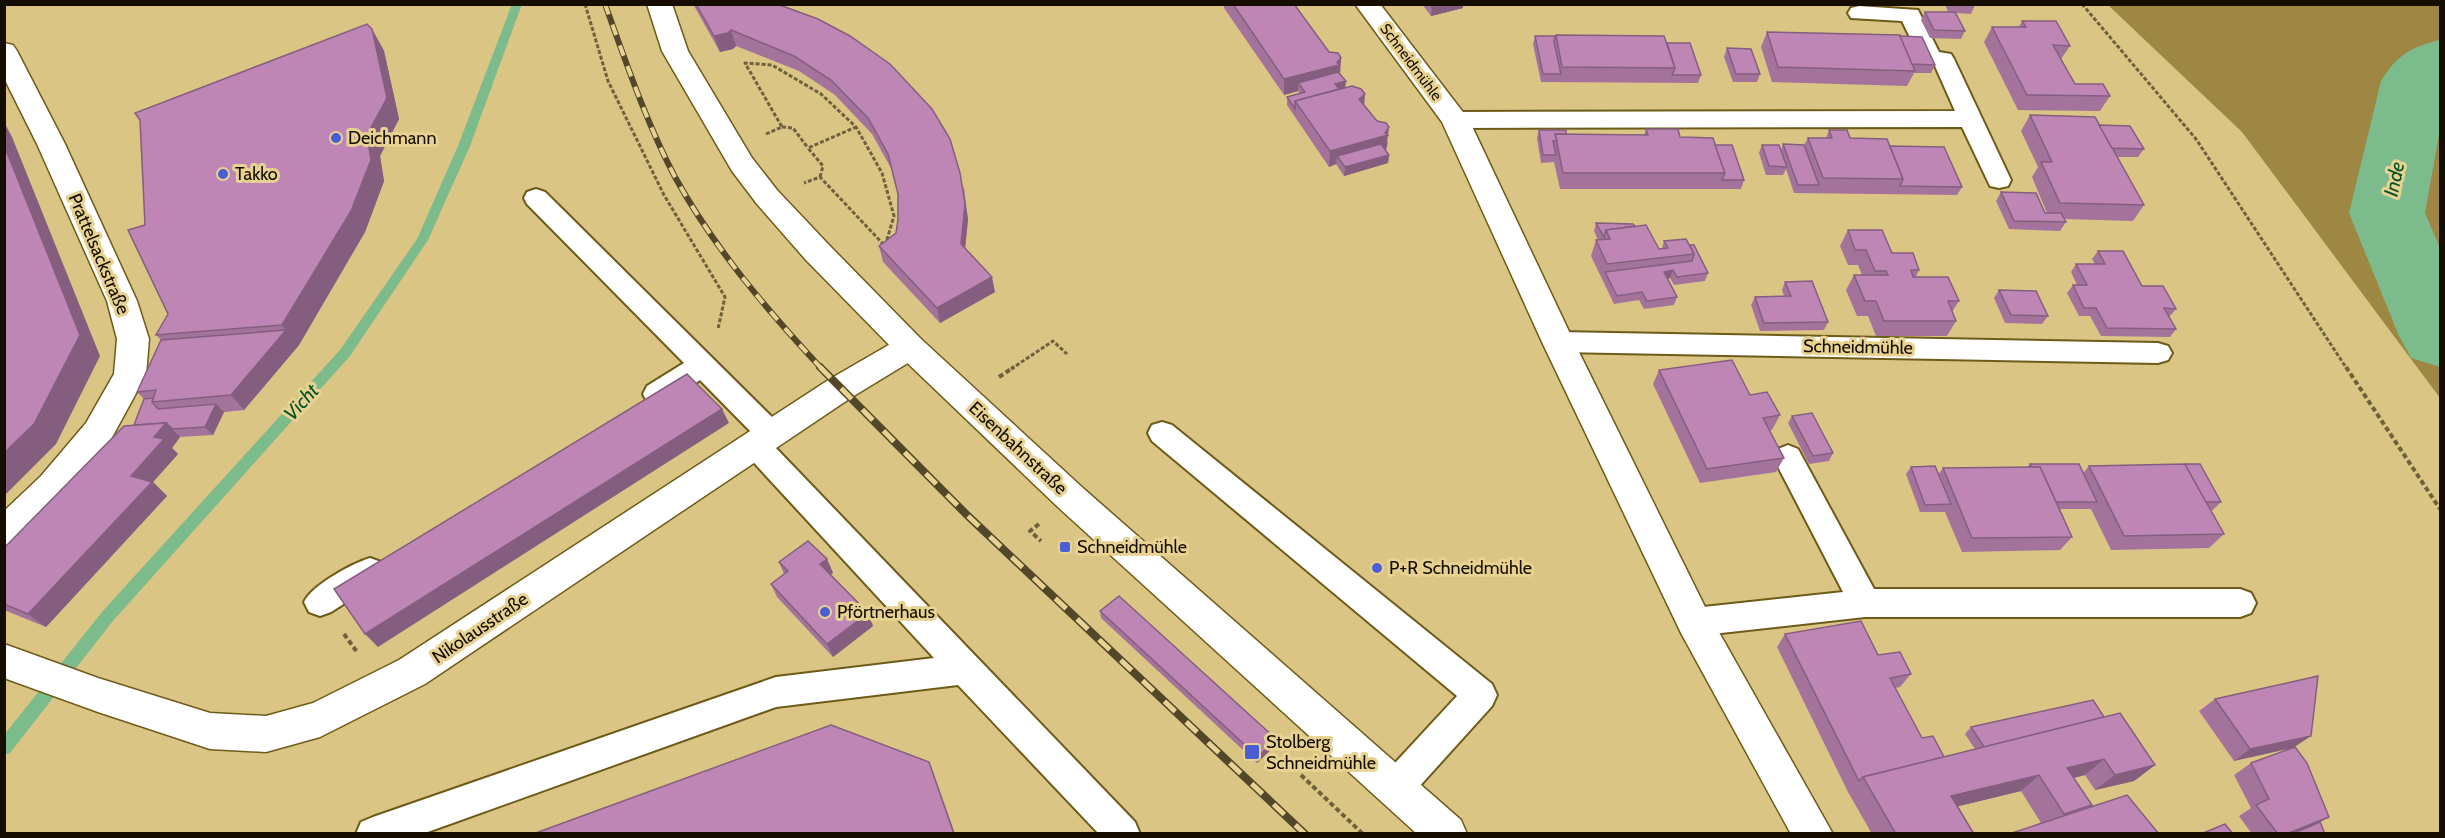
<svg xmlns="http://www.w3.org/2000/svg" width="2445" height="838" viewBox="0 0 2445 838" font-family="Cabin,sans-serif">
  <style>
    .forest { fill: #9d8742 }
    .lines { fill: none; stroke-linecap: round; stroke-linejoin: round }
    .stream { fill: #7cbb8c; fill-rule: evenodd }
    .river { fill: #7cbb8c; fill-rule: evenodd }
    .service-casing { stroke: #6e5b19; stroke-width: 4 }
    .minor-casing { stroke: #6e5b19; stroke-width: 3 }
    .secondary-casing { stroke: #6e5b19; stroke-width: 3 }
    .path-far1 { stroke: #6f613d; stroke-width: 3; stroke-dasharray: 4 2; stroke-linecap: butt }
    .path { stroke: #6f613d; stroke-width: 4; stroke-dasharray: 5 3; stroke-linecap: butt }
    .service { fill: #fff; fill-rule: evenodd }
    .minor { fill: #fff; fill-rule: evenodd }
    .secondary { fill: #fff; fill-rule: evenodd }
    .rail-far1-casing { stroke: #53472a; stroke-width: 6 }
    .rail-casing { stroke: #53472a; stroke-width: 8 }
    .rail-far1 { stroke: #e7d292; stroke-width: 4; stroke-dasharray: 11; stroke-linecap: butt }
    .rail { stroke: #e7d292; stroke-width: 5; stroke-dasharray: 15; stroke-linecap: butt }
    .wall { fill: #a3739c }
    .shaded-wall { fill: #855e7f }
    .building { fill: #be86b5; stroke: #855e7f; stroke-width: 1.5 }
    .poi-dot { fill: #4a5dd2; stroke: #e7d292; stroke-width: 2 }
    .labels { text-anchor: middle; dominant-baseline: central; stroke-width: 6; stroke-linejoin: round; paint-order: stroke }
    .far-street-label { font-size: 15px; fill: #150d00; stroke: #e7d292 }
    .poi-label { font-size: 18px; fill: #150d00; stroke: #e7d292; text-anchor: start }
    .street-label { font-size: 18px; fill: #150d00; stroke: #e7d292 }
    .water-label { font-size: 20px; font-style: italic; fill: #035126; stroke: #e7d292 }
  </style>
  <rect width="100%" height="100%" fill="#dac585"/>
  <polygon class="forest" points="2108,5 2440,5 2440,398 2242,132"/>
  <g class="lines">
    <polygon class="stream" points="512,4 522,4 470,146 428,240 350,356 112,622 10,753 4,755 4,735 102,612 340,350 417,239 458,146"/>
    <path class="river" d="M 2440,40 L 2440,129 L 2425,213 L 2440,248 L 2440,367 L 2411,358 L 2399,336 L 2349,213 L 2381,81 C 2397,55 2411,47 2440,40 Z"/>
    <defs>
      <g id="service">
        <polygon points="1859,6 1918,10 1939,52 1951,54 1954,59 2011,180 2008,186 1999,188 1990,186 1962,127 1455,128 1447,125 1443,120 1447,115 1455,112 1955,111 1935,66 1923,64 1902,21 1851,18 1848,13 1851,8"/>
        <path d="M 536,189 L 545,192 L 781,426 L 785,434 L 781,442 L 773,445 L 1135,822 L 1140,834 L 1099,834 L 958,685 L 776,707 L 422,834 L 356,834 L 361,822 L 373,817 L 776,677 L 934,658 L 745,453 L 741,445 L 745,437 L 753,434 L 700,380 C 684,391 667,408 647,402 L 643,394 L 647,386 L 684,363 L 527,204 L 524,198 L 527,192 Z"/>
        <polygon points="1558,332 2158,343 2168,346 2172,353 2168,360 2158,363 1558,352 1548,349 1544,342 1548,335"/>
        <polygon points="1162,422 1172,425 1492,684 1497,695 1492,706 1407,800 1395,804 1383,800 1378,788 1383,776 1457,696 1152,441 1148,433 1152,425"/>
        <polygon points="1788,445 1798,449 1874,589 2240,589 2251,593 2256,603 2251,613 2240,617 1865,617 1694,636 1683,632 1678,622 1683,612 1694,608 1843,592 1773,457 1778,449"/>
        <path d="M 370,558 L 381,562 L 385,571 L 381,580 L 331,612 L 320,616 L 309,612 L 304,602 C 312,585 351,564 370,558 Z"/>
      </g>
      <g id="minor">
        <polygon points="1355,4 1380,4 1469,120 1574,342 1707,611 1833,834 1791,834 1681,633 1542,342 1442,122"/>
        <polygon points="4,43 13,45 17,51 65,144 137,301 149,339 146,375 110,441 65,496 16,544 4,549 4,511 41,476 86,423 114,374 117,339 107,301 37,144 4,78"/>
        <polygon points="910,335 921,339 926,347 921,355 852,397 425,684 320,737 266,752 210,749 98,712 4,678 4,644 98,678 210,713 266,716 313,703 399,660 830,379 899,339"/>
      </g>
      <polygon id="secondary" points="647,4 672,4 688,51 752,158 777,190 828,244 921,339 1084,489 1461,820 1467,834 1417,834 1060,509 899,355 806,260 757,204 732,171 662,51"/>
    </defs>
    <use href="#service" class="service-casing"/>
    <use href="#minor" class="minor-casing"/>
    <use href="#secondary" class="secondary-casing"/>
    <g class="path-far1">
      <polyline points="585,4 608,81 664,195 725,297 718,329"/>
      <polyline points="2082,4 2196,139 2347,369"/>
      <polyline points="782,127 793,128 808,148"/>
      <polyline points="766,134 782,127 745,63 772,65 821,94 856,127 882,173 894,216 885,246 820,177 804,183"/>
      <polyline points="820,177 823,166 808,148 856,127"/>
      <polyline points="1011,369 1053,341 1067,354"/>
    </g>
    <g class="path">
      <polyline points="2346,367 2440,509"/>
      <polyline points="999,377 1014,367"/>
      <polyline points="1039,524 1030,531 1041,541"/>
      <polyline points="344,634 357,652"/>
      <polyline points="1301,775 1363,834"/>
    </g>
    <use href="#service" class="service"/>
    <use href="#minor" class="minor"/>
    <use href="#secondary" class="secondary"/>
    <defs>
      <path id="rail-far1" d="M 605,4 C 626,62 646,122 675,177 C 714,248 767,310 822,369"/>
      <polyline id="rail" points="820,367 967,515 1305,834"/>
    </defs>
    <use href="#rail-far1" class="rail-far1-casing"/>
    <use href="#rail" class="rail-casing"/>
    <use href="#rail-far1" class="rail-far1"/>
    <use href="#rail" class="rail"/>
  </g>
  <g class="wall">
    <polygon points="693,4 777,4 964,188 968,219 965,249 995,292 940,323 883,262 879,246 896,233 898,219 898,194 892,170 872,134 835,95 799,71 736,46 733,49 720,52"/>
    <polygon points="1224,4 1294,4 1329,52 1341,58 1340,74 1345,88 1364,105 1388,143 1386,150 1389,155 1388,163 1344,176 1336,164 1329,167 1287,105 1287,97 1300,94 1298,91 1284,95 1224,8"/>
    <polygon points="1422,4 1463,4 1463,8 1431,16"/>
    <polygon points="1847,4 1906,4 1905,6 1847,6"/>
    <polygon points="1945,4 1975,4 1975,5 1971,14 1956,13 1965,31 1961,39 1930,38 1921,20 1925,12 1948,12"/>
    <polygon points="2022,21 2070,46 2061,59 2075,84 2110,96 2100,111 2018,110 1984,42 1992,27 2019,27"/>
    <polygon points="372,29 384,51 399,119 380,156 384,181 365,232 299,345 244,410 224,412 213,435 180,437 172,448 178,454 153,482 167,496 46,627 4,610 4,548 134,425 144,399 137,392 161,340 156,335 168,314 145,225"/>
    <polygon points="1767,32 1900,36 1935,65 1931,73 1914,73 1907,86 1772,82 1761,47"/>
    <polygon points="1556,35 1667,43 1701,75 1698,83 1541,82 1533,44 1535,36 1555,36"/>
    <polygon points="1727,48 1760,74 1757,82 1733,82 1724,57"/>
    <polygon points="2030,115 2099,125 2144,149 2138,157 2117,157 2144,205 2133,221 2064,219 2066,222 2060,231 2009,229 1996,201 2001,192 2045,213 2047,213 2032,177 2038,167 2021,131"/>
    <polygon points="1646,129 1715,145 1744,180 1741,189 1560,189 1554,162 1541,163 1537,138 1539,130 1566,134 1644,135"/>
    <polygon points="1829,130 1850,138 1890,146 1962,187 1957,195 1794,193 1786,169 1783,175 1766,175 1759,153 1762,145 1781,151 1783,144 1804,145 1808,138 1826,138"/>
    <polygon points="1596,223 1635,226 1659,249 1662,249 1664,241 1690,245 1708,273 1705,281 1674,285 1670,278 1668,279 1677,297 1674,305 1644,309 1639,300 1614,304 1591,256 1596,240 1598,240 1594,231"/>
    <polygon points="1848,230 1892,253 1919,270 1916,277 1959,301 1952,312 1956,321 1947,336 1876,336 1868,316 1857,316 1846,290 1854,275 1862,275 1858,265 1848,265 1840,246"/>
    <polygon points="2098,251 2142,286 2176,309 2169,317 2176,329 2170,337 2101,336 2090,316 2079,316 2067,293 2073,285 2077,285 2071,272 2076,264 2095,264 2092,259"/>
    <polygon points="1785,282 1828,322 1824,330 1760,331 1751,305 1755,297 1784,296 1782,290"/>
    <polygon points="1999,290 2048,316 2042,324 2005,323 1994,298"/>
    <polygon points="1659,370 1750,395 1780,415 1772,430 1769,430 1784,458 1776,472 1700,483 1653,384"/>
    <polygon points="1792,416 1833,453 1829,461 1809,464 1788,423"/>
    <polygon points="2030,464 2083,473 2089,466 2221,502 2213,510 2210,510 2224,534 2209,548 2111,550 2091,509 2060,509 2072,537 2060,550 1962,552 1945,512 1920,512 1906,474 1911,467 1938,475 1943,468 2027,467"/>
    <polygon points="827,559 833,573 830,575 873,626 833,657 777,597 771,584 784,574 779,562"/>
    <polygon points="1100,611 1276,739 1276,745 1257,763 1101,618"/>
    <polygon points="1785,634 1878,655 1911,674 1900,687 1895,688 1922,738 1944,757 1975,749 1965,734 1971,727 2104,717 2155,765 2134,781 2095,790 2085,775 2074,778 2092,805 2090,807 2041,823 2021,791 1958,806 1974,834 1872,834 1848,792 1777,647"/>
    <polygon points="2215,699 2311,736 2234,761 2199,711"/>
    <polygon points="2251,763 2320,822 2325,834 2252,834 2239,816 2251,808 2234,775"/>
  </g>
  <g class="shaded-wall">
    <polygon points="1444,4 1463,4 1463,8 1431,16 1432,7"/>
    <polygon points="372,29 384,51 399,119 380,156 384,181 365,232 299,345 244,410 231,395 286,330 282,325 367,135"/>
    <polygon points="731,30 736,46 733,49 720,52 714,36"/>
    <polygon points="1341,58 1340,73 1338,75 1298,83 1298,91 1284,95 1284,79 1337,62"/>
    <polygon points="1346,81 1345,90 1335,92 1335,84"/>
    <polygon points="1365,94 1364,109 1359,99"/>
    <polygon points="4,122 12,137 100,356 56,444 4,496"/>
    <polygon points="1389,127 1386,151 1337,156 1336,164 1329,167 1330,151 1385,133"/>
    <polygon points="1389,155 1388,163 1344,176 1345,167"/>
    <polygon points="960,173 968,219 964,260 961,244"/>
    <polygon points="1673,270 1670,278 1661,280 1664,272"/>
    <polygon points="992,277 995,292 940,323 937,308"/>
    <polygon points="216,404 224,412 213,435 205,427"/>
    <polygon points="722,409 729,423 378,647 365,634"/>
    <polygon points="166,423 180,437 172,448 178,454 153,482 167,496 46,627 28,614 131,476 154,437"/>
    <polygon points="827,559 833,573 826,578 820,564"/>
    <polygon points="868,613 873,626 833,657 827,644"/>
    <polygon points="2311,736 2293,748 2234,761 2250,749"/>
    <polygon points="1276,739 1276,745 1257,763 1258,757"/>
    <polygon points="2104,759 2085,775 2048,784 2067,768"/>
    <polygon points="929,762 935,778 955,834 954,834"/>
    <polygon points="2155,765 2134,781 2095,790 2115,775"/>
    <polygon points="2039,775 2021,791 1935,812 1951,796"/>
    <polygon points="2329,817 2310,828 2297,834 2286,834"/>
  </g>
  <g class="building">
    <polygon points="696,4 777,4 818,19 850,36 890,64 932,109 950,139 960,173 965,204 961,244 992,277 937,308 879,246 896,233 898,219 898,194 888,154 868,118 831,80 794,56 731,30 728,33 714,36"/>
    <polygon points="1233,4 1294,4 1329,52 1338,53 1341,58 1337,62 1339,65 1284,79"/>
    <polygon points="1430,4 1444,4 1432,7"/>
    <rect x="1953" y="4" width="22" height="1"/>
    <polygon points="1925,12 1955,12 1965,31 1934,30"/>
    <polygon points="2022,21 2056,21 2070,46 2053,45 2075,84 2103,84 2110,96 2027,95 1992,27 2026,27"/>
    <polygon points="367,24 372,29 387,98 367,135 371,160 351,211 282,325 156,335 168,314 128,230 145,225 140,120 135,113"/>
    <polygon points="1767,32 1900,35 1915,71 1778,67"/>
    <polygon points="1556,35 1664,36 1675,68 1562,67"/>
    <polygon points="1535,36 1555,36 1554,42 1561,74 1543,74"/>
    <polygon points="1900,36 1922,37 1935,65 1912,64"/>
    <polygon points="1667,43 1690,43 1701,75 1672,75 1675,68"/>
    <polygon points="1727,48 1751,49 1760,74 1736,74"/>
    <polygon points="1338,72 1346,81 1335,84 1339,89 1295,101 1295,109 1287,97 1305,92 1298,83"/>
    <polygon points="1352,86 1361,89 1365,94 1359,99 1377,121 1386,123 1389,127 1385,133 1388,135 1330,151 1295,101"/>
    <polygon points="2030,115 2095,117 2144,205 2060,203 2041,162 2052,162"/>
    <polygon points="2099,125 2130,126 2144,149 2112,148"/>
    <polygon points="1646,129 1678,129 1680,137 1713,138 1725,173 1563,173 1555,134 1648,135"/>
    <polygon points="1539,130 1566,130 1566,134 1555,134 1557,141 1553,141 1556,155 1543,155"/>
    <polygon points="1829,130 1847,130 1850,138 1887,139 1903,179 1823,178 1808,138 1832,138"/>
    <polygon points="1381,144 1389,155 1345,167 1337,156"/>
    <polygon points="1783,144 1804,145 1819,185 1798,185"/>
    <polygon points="4,145 80,335 34,424 4,453"/>
    <polygon points="1715,145 1732,145 1744,180 1722,180 1725,173"/>
    <polygon points="1762,145 1779,145 1787,167 1769,166"/>
    <polygon points="1890,146 1944,147 1962,187 1900,186 1903,179"/>
    <polygon points="2001,192 2036,193 2045,213 2061,213 2066,222 2014,221"/>
    <polygon points="1596,223 1633,224 1635,226 1606,230 1604,237"/>
    <polygon points="1646,225 1659,249 1668,248 1664,241 1686,239 1694,254 1607,264 1596,240 1610,239 1606,230"/>
    <polygon points="1848,230 1882,230 1892,253 1913,253 1919,270 1911,270 1913,277 1948,277 1959,301 1948,301 1956,321 1884,321 1876,301 1865,301 1854,275 1888,275 1886,271 1875,271 1866,250 1855,250"/>
    <polygon points="1690,245 1694,245 1708,273 1677,277 1673,270 1664,272 1677,297 1647,301 1642,292 1617,296 1605,272 1692,261 1694,254"/>
    <polygon points="2098,251 2123,251 2142,286 2163,286 2176,309 2164,308 2176,329 2107,328 2096,308 2084,308 2073,285 2087,285 2076,264 2105,264"/>
    <polygon points="1812,281 1828,322 1764,323 1755,297 1791,296 1785,282"/>
    <polygon points="1999,290 2036,291 2048,316 2011,315"/>
    <polygon points="286,330 231,395 152,402 156,390 137,392 161,340"/>
    <polygon points="1732,360 1750,395 1767,392 1780,415 1763,418 1784,458 1707,469 1659,370"/>
    <polygon points="687,374 722,409 365,634 334,589"/>
    <polygon points="153,398 152,402 158,409 216,404 205,427 173,429 166,423 134,425 144,399"/>
    <polygon points="1812,413 1833,453 1813,456 1792,416"/>
    <polygon points="166,423 154,437 164,439 131,476 152,482 28,614 4,604 4,548 124,426"/>
    <polygon points="2030,464 2079,464 2097,502 2056,502 2040,467 2032,467"/>
    <polygon points="2185,464 2224,534 2124,536 2089,466"/>
    <polygon points="2185,464 2200,464 2221,502 2206,502"/>
    <polygon points="1935,466 1951,504 1925,505 1911,467"/>
    <polygon points="2040,467 2072,537 1972,538 1943,468"/>
    <polygon points="808,541 827,559 820,564 868,613 827,644 771,584 788,571 779,562"/>
    <polygon points="1119,596 1276,739 1258,757 1100,611"/>
    <polygon points="1861,621 1878,655 1900,652 1911,674 1890,678 1922,738 1933,736 1944,757 1863,777 1859,781 1785,634"/>
    <polygon points="2318,676 2311,736 2250,749 2215,699"/>
    <polygon points="2093,700 2104,717 1984,747 1971,727"/>
    <polygon points="2120,713 2155,765 2115,775 2104,759 2067,768 2092,805 2064,814 2039,775 1951,796 1974,834 1896,834 1863,777"/>
    <polygon points="831,725 929,762 954,834 533,834"/>
    <polygon points="2295,747 2307,763 2329,817 2286,834 2278,834 2256,805 2269,799 2251,763"/>
    <polygon points="2127,795 2159,834 2009,834"/>
    <polygon points="2320,822 2325,834 2292,834"/>
    <polygon points="2225,824 2233,834 2201,834"/>
  </g>
  <g class="poi-dot">
    <circle cx="336" cy="138" r="6"/>
    <circle cx="223" cy="174" r="6"/>
    <rect x="1059" y="541" width="12" height="12" rx="3"/>
    <circle cx="1377" cy="568" r="6"/>
    <circle cx="825" cy="612" r="6"/>
    <rect x="1244" y="744" width="16" height="16" rx="3"/>
  </g>
  <g class="labels">
    <g class="far-street-label">
      <text transform="translate(1411 62) rotate(53)">Schneidmühle</text>
    </g>
    <g class="poi-label">
      <text x="348" y="138">Deichmann</text>
      <text x="235" y="174">Takko</text>
      <text x="1077" y="547">Schneidmühle</text>
      <text x="1389" y="568">P+R Schneidmühle</text>
      <text x="837" y="612">Pförtnerhaus</text>
      <text x="1266" y="742">Stolberg<tspan x="1266" dy="21">Schneidmühle</tspan></text>
    </g>
    <g class="street-label">
      <text transform="translate(99 254) rotate(67)">Prattelsackstraße</text>
      <text transform="translate(1858 347) rotate(1)">Schneidmühle</text>
      <text transform="translate(1018 448) rotate(43)">Eisenbahnstraße</text>
      <text transform="translate(480 628) rotate(-34)">Nikolausstraße</text>
    </g>
    <g class="water-label">
      <text transform="translate(2394 179) rotate(-78)">Inde</text>
      <text transform="translate(301 402) rotate(-48)">Vicht</text>
    </g>
  </g>
  <rect width="2445" height="838" fill="none" stroke="#150d00" stroke-width="12"/>
</svg>
